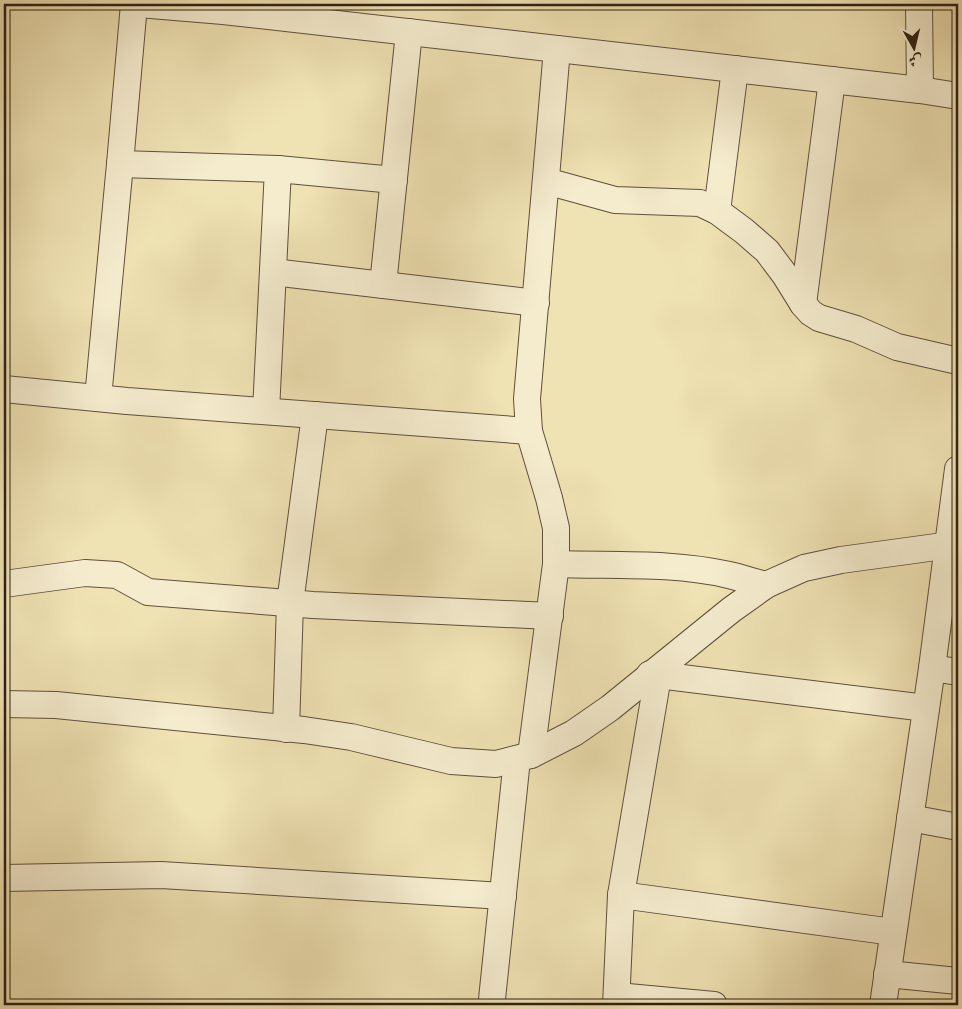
<svg xmlns="http://www.w3.org/2000/svg" width="962" height="1009" viewBox="0 0 962 1009" font-family="Vollkorn,Amiri,serif">
  <style>
    .lines { fill: none; stroke-linecap: round; stroke-linejoin: round }
    .minor-casing { stroke: #5f503c; stroke-width: 28 }
    .minor { stroke: #f5ecce; stroke-width: 26 }
  </style>
  <rect width="100%" height="100%" fill="#efe2b3"/>
  <filter id="stains"><feTurbulence type="fractalNoise" baseFrequency=".004" numOctaves="4"/><feColorMatrix values="0 0 0 0 .2 0 0 0 0 .09 0 0 0 0 .02 0 0 0 .5 -.17"/></filter>
  <radialGradient id="worn" r=".72"><stop offset=".6" stop-color="#630" stop-opacity="0"/><stop offset="1" stop-color="#630" stop-opacity=".3"/></radialGradient>
  <g class="lines">
    <defs>
      <g id="minor">
        <polyline points="139,4 223,11 920,90 958,96"/>
        <polyline points="919,4 920,90"/>
        <polyline points="120,164 278,169 394,180"/>
        <polyline points="546,181 615,200 700,203 717,211 744,231 767,251 785,275 803,304 811,313 819,318 856,329 897,347 958,361"/>
        <polyline points="717,211 735,69"/>
        <polyline points="273,272 536,303"/>
        <polyline points="383,285 409,32"/>
        <polyline points="803,304 832,80"/>
        <polyline points="4,389 127,401 529,431"/>
        <polyline points="98,398 120,164 134,4"/>
        <polyline points="266,411 278,169"/>
        <path d="M 556,564 C 613,566 673,562 729,575 C 742,578 754,582 766,585"/>
        <polyline points="4,584 85,573 117,575 148,592 313,605 550,616"/>
        <polyline points="932,668 958,672"/>
        <polyline points="650,674 926,708"/>
        <polyline points="4,704 56,705 304,730 351,737 451,761 496,764 531,755 574,733 610,708 731,610 766,585 804,568 841,560 958,544"/>
        <polyline points="286,729 290,603 315,415"/>
        <polyline points="531,755 556,564 556,528 549,498 529,431 527,399 557,49"/>
        <polyline points="910,818 958,827"/>
        <polyline points="4,878 161,875 503,896"/>
        <polyline points="621,895 893,932"/>
        <polyline points="887,974 958,981"/>
        <polyline points="617,996 714,1005"/>
        <polyline points="493,1005 492,999 517,759"/>
        <polyline points="616,1005 621,895 658,676"/>
        <polyline points="883,1005 932,668 958,469"/>
      </g>
    </defs>
    <use href="#minor" class="minor-casing"/>
    <use href="#minor" class="minor"/>
  </g>
  <rect width="962" height="1009" fill="none" stroke="#efe2b3" stroke-width="20"/>
  <rect x="5" y="5" width="952" height="999" fill="none" stroke="#2f2014" stroke-width="2.5"/>
  <rect x="10" y="10" width="942" height="989" fill="none" stroke="#2f2014"/>
  <g transform="translate(914 48) rotate(172)" stroke="#f5ecce" stroke-width="4" paint-order="stroke">
  <path d="M0-4L9 19L0 12L-9 19Z" fill="#2f2014"/>
  <text y="-8" font-size="14" font-weight="bold" text-anchor="middle" fill="#2f2014">ش</text>
  </g>
  <rect width="100%" height="100%" filter="url(#stains)"/>
  <rect width="100%" height="100%" fill="url(#worn)"/>
</svg>
